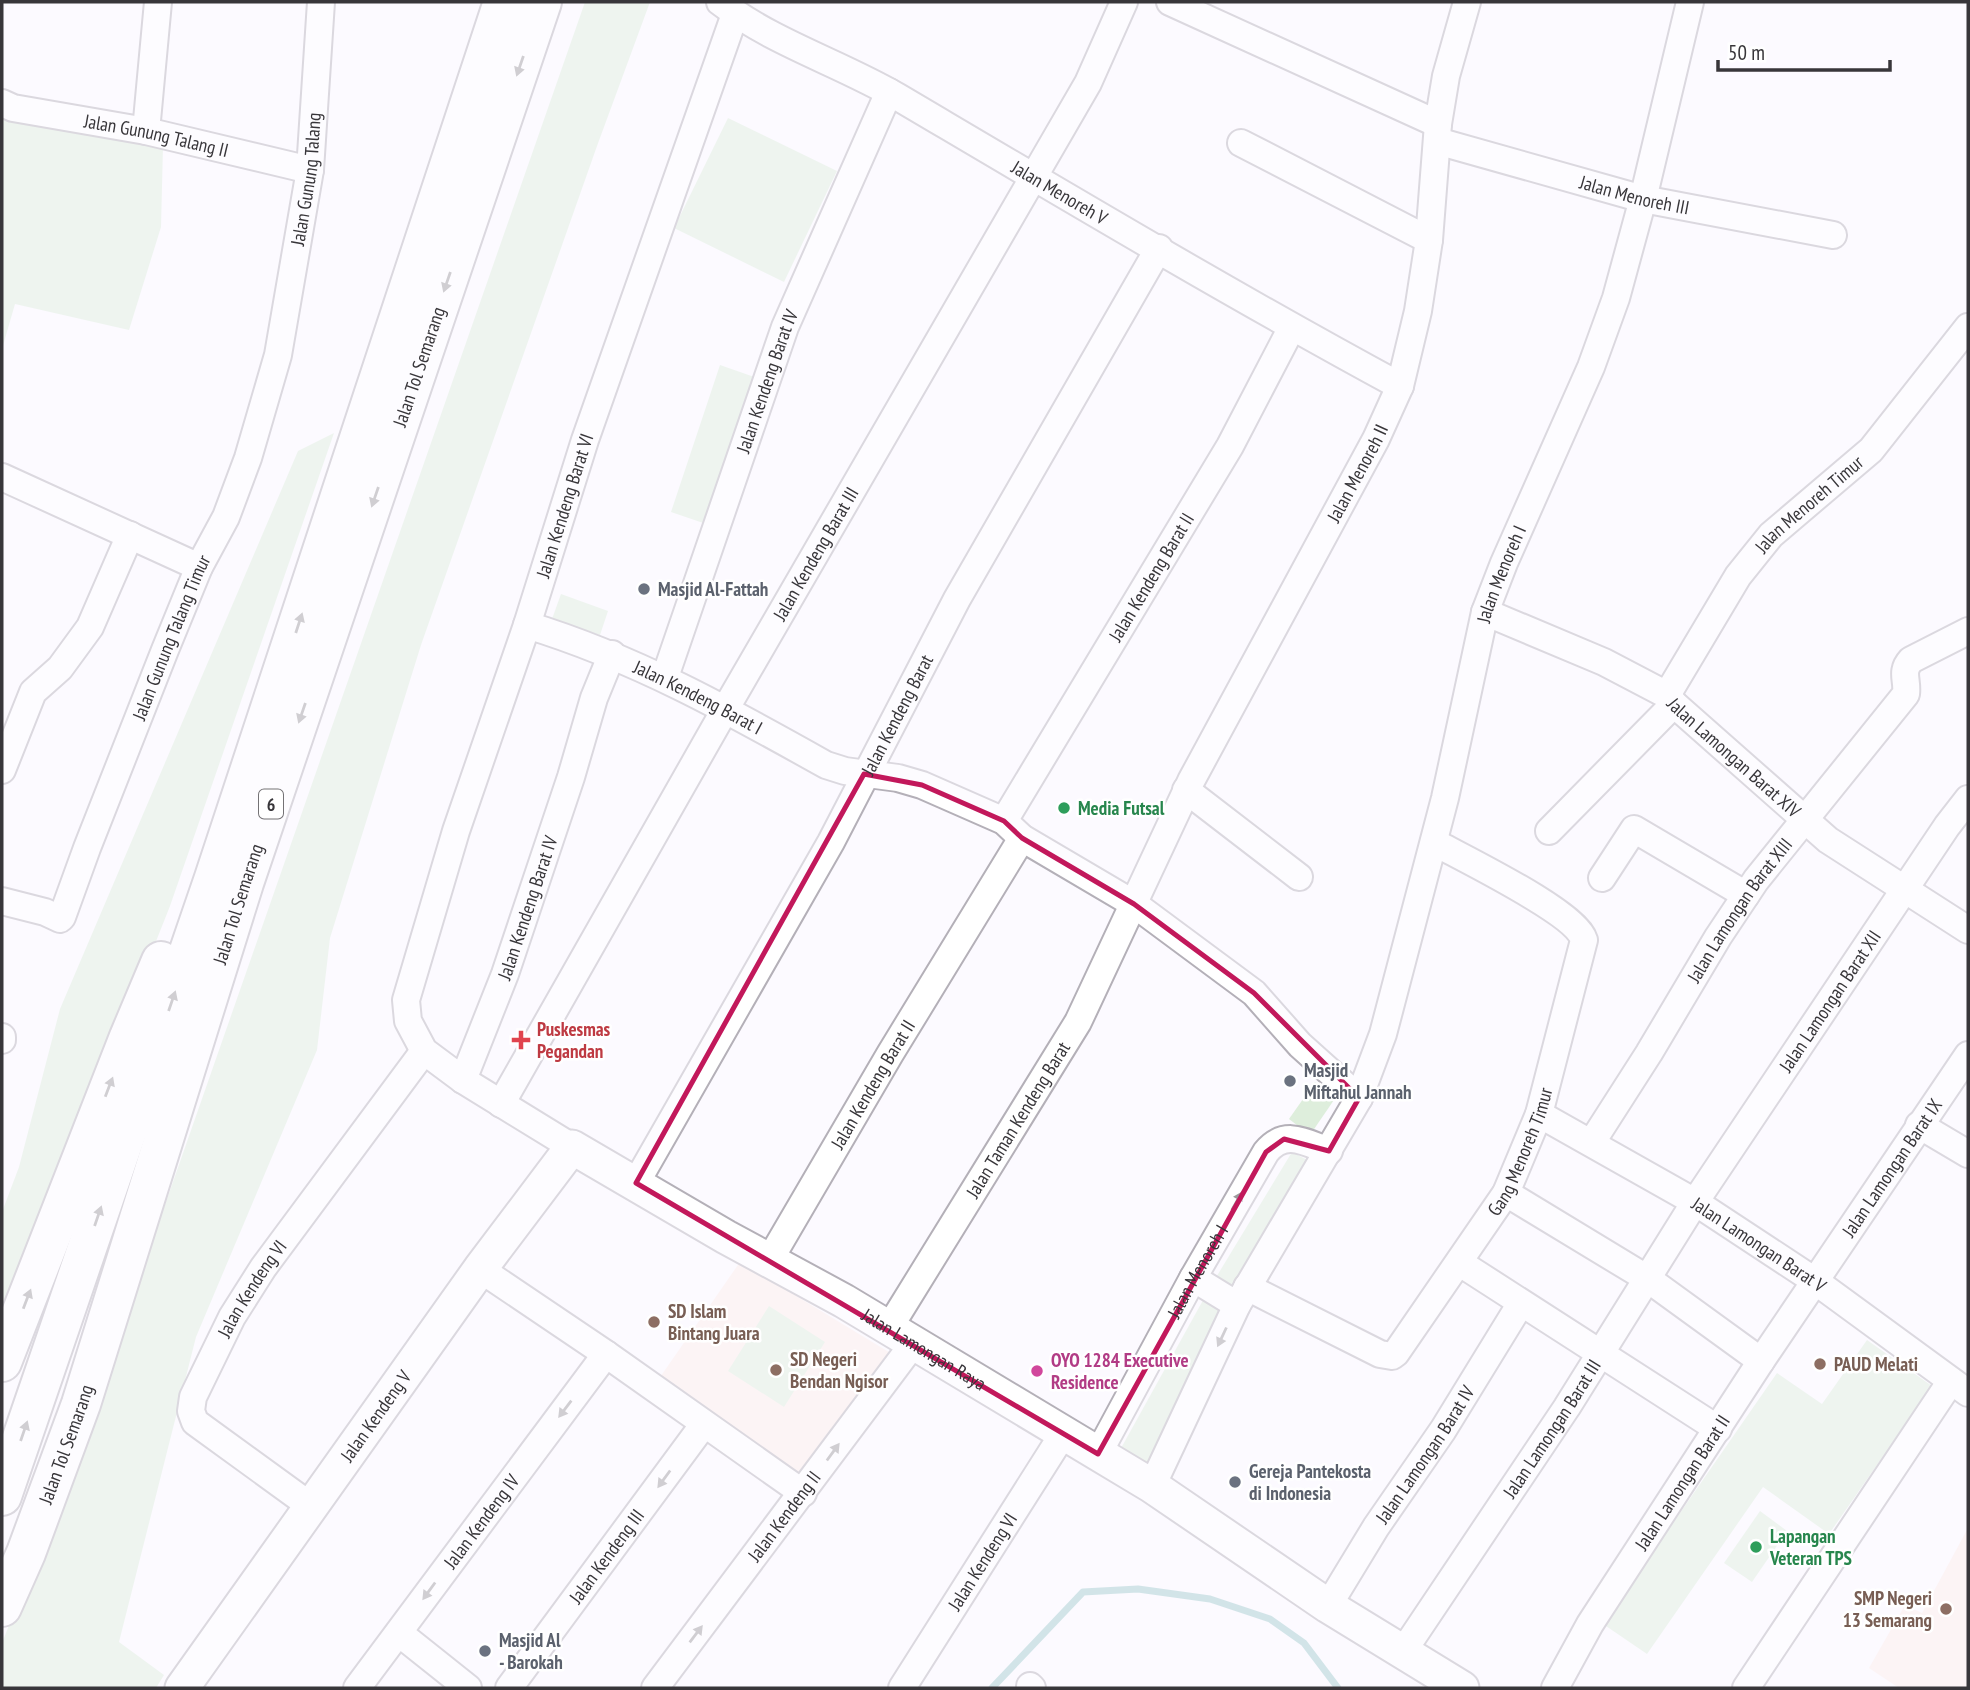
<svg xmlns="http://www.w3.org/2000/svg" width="1970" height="1690" viewBox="0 0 1970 1690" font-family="'PT Sans Narrow',sans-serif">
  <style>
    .education { fill: #fdede9 }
    .green { fill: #deeedc }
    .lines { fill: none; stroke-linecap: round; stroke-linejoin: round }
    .stream { stroke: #a1cbcd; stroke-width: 7 }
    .minor-casing { stroke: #b4b0b8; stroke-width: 30 }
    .tertiary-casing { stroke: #b4b0b8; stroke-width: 37 }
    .motorway-casing { stroke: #b4b0b8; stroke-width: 42 }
    .minor { stroke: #fff; stroke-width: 26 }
    .tertiary { stroke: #fff; stroke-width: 33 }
    .motorway { stroke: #fff; stroke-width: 38 }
    .oneway { fill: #9c9a9c }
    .marked { fill: none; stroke: #c2185b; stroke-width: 5; stroke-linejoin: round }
    .worship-dot { fill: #6b7280; stroke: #fff; stroke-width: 2.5 }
    .leisure-dot { fill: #2e9e5b; stroke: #fff; stroke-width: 2.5 }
    .health-dot { fill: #e0444e; stroke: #fff; stroke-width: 2.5 }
    .education-dot { fill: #8d6e63; stroke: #fff; stroke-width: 2.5 }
    .hotel-dot { fill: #d1479c; stroke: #fff; stroke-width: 2.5 }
    .labels { text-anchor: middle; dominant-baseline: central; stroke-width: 5; stroke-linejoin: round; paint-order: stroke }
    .shield { fill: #fff; stroke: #747275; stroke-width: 2 }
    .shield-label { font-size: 18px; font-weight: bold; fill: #38363a }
    .street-label { font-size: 19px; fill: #38363a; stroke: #fff }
    .worship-label { font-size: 19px; font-weight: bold; fill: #5b616d; stroke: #fff; text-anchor: start }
    .leisure-label { font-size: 19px; font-weight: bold; fill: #27864d; stroke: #fff; text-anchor: start }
    .health-label { font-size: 19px; font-weight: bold; fill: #be3a42; stroke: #fff; text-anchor: start }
    .education-label { font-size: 19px; font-weight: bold; fill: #785e54; stroke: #fff; text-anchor: start }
    .hotel-label { font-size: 19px; font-weight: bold; fill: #b23c85; stroke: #fff; text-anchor: start }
  </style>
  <rect width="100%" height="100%" fill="#fcfaff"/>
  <g class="education">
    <polygon points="740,1262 897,1357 803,1487 656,1383"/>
    <polygon points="1968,1528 1968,1688 1899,1688 1869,1668 1905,1605 1922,1613"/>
  </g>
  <g class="green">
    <polygon points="585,2 650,2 597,146 421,645 330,938 317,1050 196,1337 119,1642 164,1675 156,1688 2,1688 2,1643 86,1431"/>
    <polygon points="2,107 163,146 161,227 129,330 15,304 2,349"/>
    <polygon points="728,118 837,171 784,282 674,228"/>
    <polygon points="720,365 760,379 712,526 671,512"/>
    <polygon points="334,433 170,906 2,1329 2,1212 19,1167 60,1009 298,451"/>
    <polygon points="561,594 608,611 600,635 552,619"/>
    <polygon points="1315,1082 1336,1097 1310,1135 1289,1119"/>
    <polygon points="1292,1152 1315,1164 1155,1472 1120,1450 1212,1284"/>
    <polygon points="769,1306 825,1342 784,1407 728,1371"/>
    <polygon points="1867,1340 1932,1386 1829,1534 1763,1487 1647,1654 1603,1624 1777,1373 1822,1404"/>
    <polygon points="1760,1511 1787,1531 1752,1582 1724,1563"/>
  </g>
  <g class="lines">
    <polyline class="stream" points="992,1688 1083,1592 1138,1589 1210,1599 1270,1619 1304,1643 1338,1688"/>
    <defs>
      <g id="minor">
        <path id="s1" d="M 720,2 C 773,43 840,63 898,97 C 1064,195 1230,294 1400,386"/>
        <polyline points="1170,2 1438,124"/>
        <path id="s2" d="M 2,103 L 13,108 L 146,131 L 310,170"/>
        <polyline points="146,131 158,2"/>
        <path id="s3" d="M 1437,141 L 1643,199 L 1833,235"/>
        <polyline points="1241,143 1429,240"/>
        <polyline points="2,477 199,567"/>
        <path id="s4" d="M 1485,612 L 1604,662 L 1667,695 L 1674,704 L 1828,840 L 1968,930"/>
        <path id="s5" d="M 527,625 C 635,658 728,710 826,765 L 845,771 L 898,778 L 922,785 L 1004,821 L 1022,838 L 1134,904 L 1254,993 L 1300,1045 L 1359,1098"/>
        <path id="s6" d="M 665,677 L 785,327 L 889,92"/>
        <path id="s7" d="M 1667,695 L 1738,576 L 1771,535 L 1871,450 L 1968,327"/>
        <polyline points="2,770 33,692 60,668 90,627 130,535"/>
        <polyline points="1186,790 1299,877"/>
        <path id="s8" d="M 1004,821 L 1230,446 L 1292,327"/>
        <polyline points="1549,831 1674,704"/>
        <polyline points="1602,878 1634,829 1746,895"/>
        <path id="s9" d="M 2,901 L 45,912 L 60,919 L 62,917 L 87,848 L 165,650 L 199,567 L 226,517 L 248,458 L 278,355 L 310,170 L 321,2"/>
        <polyline points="2,1037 2,1040"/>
        <path id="s10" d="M 463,1080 L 505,974 L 571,777 L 594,698 L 612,654"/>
        <path id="s11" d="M 501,1104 L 726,708 L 1088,83 L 1124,2"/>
        <path id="s12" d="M 1539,1114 L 1695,1202 L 1815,1281 L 1968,1393"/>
        <polyline points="1919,1125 1968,1154"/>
        <path id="s13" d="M 1592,1142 L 1649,1053 L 1718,937 L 1756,880 L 1906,694 C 1908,680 1900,672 1911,660 L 1968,631"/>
        <path id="s14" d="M 572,1147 L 463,1080 L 424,1051 L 408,1021 L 406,1000 L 456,831 L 527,625 L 585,440 L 735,14"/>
        <path id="s15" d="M 636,1183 L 831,842 L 957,599 L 1159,248"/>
        <polyline points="1506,1193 1648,1279 1761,1361"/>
        <path id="s16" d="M 769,1261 L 890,1054 L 1022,838"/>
        <polyline points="1460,1263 1718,1429"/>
        <polyline points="480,1269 606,1354 803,1493"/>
        <polyline points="1193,1278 1237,1305"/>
        <path id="s17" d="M 1247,1287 L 1380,1354 L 1392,1356 L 1396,1353 L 1506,1193 L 1539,1114 L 1584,940 C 1576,912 1462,858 1434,842"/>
        <path id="s18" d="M 889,1328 L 1078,1022 L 1191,781 L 1376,439 L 1400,386 L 1418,311 L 1429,240 L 1438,124 L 1446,76 L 1467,2"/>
        <path id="s19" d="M 1098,1454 L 1193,1278 L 1266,1152 C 1285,1129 1305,1142 1329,1151"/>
        <path id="s20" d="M 1152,1486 L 1237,1305 L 1359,1098 L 1383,1034 L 1445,798 L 1485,612 L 1504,563 L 1591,367 L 1616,298 L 1643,199 L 1690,2"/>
        <path id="s21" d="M 312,1507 L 195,1422 L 191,1411 L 193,1397 L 232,1317 L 263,1268 L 424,1051"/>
        <path id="s22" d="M 1328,1606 L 1376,1527 L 1443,1430 L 1521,1303"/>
        <polyline points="399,1633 468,1688"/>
        <path id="s23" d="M 1402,1653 L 1567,1407 L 1695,1202 L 1947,826 L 1968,799"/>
        <polyline points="1030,1686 1032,1688"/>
        <path id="s24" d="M 357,1688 L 606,1354"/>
        <path id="s25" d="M 509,1688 L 704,1424"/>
        <path id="s26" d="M 655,1688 L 913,1344"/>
        <path id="s27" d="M 902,1688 L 1063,1434"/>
        <path id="s28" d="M 1555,1688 L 1590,1624 L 1761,1361 L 1968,1055"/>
        <polyline points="1746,1688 1951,1381"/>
      </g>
      <g id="tertiary">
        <path id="s29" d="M 182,1688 L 480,1269 L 572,1147 L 726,1237 L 844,1301 L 1152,1486 L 1328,1606 L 1462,1688"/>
      </g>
      <g id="motorway">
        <polyline points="2,1362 129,1037 161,961"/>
        <polyline points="2,1496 214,878 503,2"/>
        <path id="s30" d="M 2,1607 L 26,1553 L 81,1404 L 244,883 L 542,2"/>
      </g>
    </defs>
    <use href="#minor" class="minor-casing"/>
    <use href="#tertiary" class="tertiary-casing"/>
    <use href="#motorway" class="motorway-casing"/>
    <use href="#minor" class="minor"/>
    <use href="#tertiary" class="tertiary"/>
    <use href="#motorway" class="motorway"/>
  </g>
  <defs><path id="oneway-solid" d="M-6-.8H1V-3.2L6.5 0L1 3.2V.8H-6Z" transform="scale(1.75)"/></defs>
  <g class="oneway">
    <use href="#oneway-solid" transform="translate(520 66) rotate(109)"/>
    <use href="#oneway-solid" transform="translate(447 282) rotate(109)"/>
    <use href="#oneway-solid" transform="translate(375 497) rotate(109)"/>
    <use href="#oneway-solid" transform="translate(299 623) rotate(-72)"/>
    <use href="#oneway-solid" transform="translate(302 713) rotate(109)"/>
    <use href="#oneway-solid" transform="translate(172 1001) rotate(-71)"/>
    <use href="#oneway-solid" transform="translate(109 1087) rotate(-69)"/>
    <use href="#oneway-solid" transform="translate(1237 1201) rotate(-60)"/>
    <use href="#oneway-solid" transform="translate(98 1216) rotate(-71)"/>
    <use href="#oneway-solid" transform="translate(27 1299) rotate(-69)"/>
    <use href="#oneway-solid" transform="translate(1222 1337) rotate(115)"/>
    <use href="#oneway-solid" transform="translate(565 1409) rotate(127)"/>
    <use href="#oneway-solid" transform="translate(24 1431) rotate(-71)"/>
    <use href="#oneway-solid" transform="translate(833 1452) rotate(-54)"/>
    <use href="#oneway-solid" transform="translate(664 1479) rotate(126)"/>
    <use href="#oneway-solid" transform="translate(429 1591) rotate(126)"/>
    <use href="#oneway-solid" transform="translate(696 1634) rotate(-53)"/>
  </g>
  <path d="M0 0H1970V1690H0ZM 864,774 L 922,785 L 1004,821 L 1022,838 L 1134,904 L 1254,993 L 1359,1098 L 1329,1151 L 1284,1139 L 1266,1152 L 1098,1454 L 636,1183 Z" fill="#fcfaff" fill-opacity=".55" fill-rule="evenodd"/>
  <path class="marked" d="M 864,774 L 922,785 L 1004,821 L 1022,838 L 1134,904 L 1254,993 L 1359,1098 L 1329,1151 L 1284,1139 L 1266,1152 L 1098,1454 L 636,1183 Z"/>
  <g class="worship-dot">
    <circle cx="644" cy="589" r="7"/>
    <circle cx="1290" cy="1081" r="7"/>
    <circle cx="1235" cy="1482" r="7"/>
    <circle cx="485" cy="1651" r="7"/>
  </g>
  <g class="leisure-dot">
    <circle cx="1064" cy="808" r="7"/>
    <circle cx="1756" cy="1547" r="7"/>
  </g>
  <path class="health-dot" d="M517.5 1029.5h7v7h7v7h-7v7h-7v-7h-7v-7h7z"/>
  <g class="education-dot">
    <circle cx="654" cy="1322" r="7"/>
    <circle cx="1820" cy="1364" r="7"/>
    <circle cx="776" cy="1370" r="7"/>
    <circle cx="1946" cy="1609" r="7"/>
  </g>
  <circle class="hotel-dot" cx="1037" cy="1371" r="7"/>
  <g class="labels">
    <rect class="shield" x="259" y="789.5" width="24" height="29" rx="5"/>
    <g class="shield-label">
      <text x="271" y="804">6</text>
    </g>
    <g class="street-label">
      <text stroke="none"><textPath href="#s2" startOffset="158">Jalan Gunung Talang II</textPath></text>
      <text stroke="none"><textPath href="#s9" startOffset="845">Jalan Gunung Talang</textPath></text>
      <text stroke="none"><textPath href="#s1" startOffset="390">Jalan Menoreh V</textPath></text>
      <text stroke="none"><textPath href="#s3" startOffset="205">Jalan Menoreh III</textPath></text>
      <text stroke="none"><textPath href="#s30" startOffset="1309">Jalan Tol Semarang</textPath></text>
      <text stroke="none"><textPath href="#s6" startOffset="313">Jalan Kendeng Barat IV</textPath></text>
      <text stroke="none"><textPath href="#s18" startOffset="976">Jalan Menoreh II</textPath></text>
      <text stroke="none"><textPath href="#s14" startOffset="751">Jalan Kendeng Barat VI</textPath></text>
      <text stroke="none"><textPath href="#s7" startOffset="240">Jalan Menoreh Timur</textPath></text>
      <text stroke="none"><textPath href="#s11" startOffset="634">Jalan Kendeng Barat III</textPath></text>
      <text stroke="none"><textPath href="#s20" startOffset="984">Jalan Menoreh I</textPath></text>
      <text stroke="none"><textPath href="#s8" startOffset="285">Jalan Kendeng Barat II</textPath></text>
      <text stroke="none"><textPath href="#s9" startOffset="364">Jalan Gunung Talang Timur</textPath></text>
      <text stroke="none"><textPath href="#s5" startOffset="186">Jalan Kendeng Barat I</textPath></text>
      <text stroke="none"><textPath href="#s15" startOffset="536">Jalan Kendeng Barat</textPath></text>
      <text stroke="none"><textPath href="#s4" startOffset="292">Jalan Lamongan Barat XIV</textPath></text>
      <text stroke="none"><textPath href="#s30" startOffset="742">Jalan Tol Semarang</textPath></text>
      <text stroke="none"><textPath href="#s10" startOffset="184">Jalan Kendeng Barat IV</textPath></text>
      <text stroke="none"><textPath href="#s13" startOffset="275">Jalan Lamongan Barat XIII</textPath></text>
      <text stroke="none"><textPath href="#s23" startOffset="780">Jalan Lamongan Barat XII</textPath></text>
      <text stroke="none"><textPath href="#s16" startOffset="205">Jalan Kendeng Barat II</textPath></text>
      <text stroke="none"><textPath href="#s18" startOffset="245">Jalan Taman Kendeng Barat</textPath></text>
      <text stroke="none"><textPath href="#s17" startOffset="404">Gang Menoreh Timur</textPath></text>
      <text stroke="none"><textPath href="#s28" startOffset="620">Jalan Lamongan Barat IX</textPath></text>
      <text stroke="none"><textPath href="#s12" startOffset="256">Jalan Lamongan Barat V</textPath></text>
      <text stroke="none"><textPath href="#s19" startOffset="208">Jalan Menoreh I</textPath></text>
      <text stroke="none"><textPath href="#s21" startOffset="294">Jalan Kendeng VI</textPath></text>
      <text stroke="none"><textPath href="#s29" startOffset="1073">Jalan Lamongan Raya</textPath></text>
      <text stroke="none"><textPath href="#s29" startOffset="334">Jalan Kendeng V</textPath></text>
      <text stroke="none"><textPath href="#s23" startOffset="270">Jalan Lamongan Barat III</textPath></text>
      <text stroke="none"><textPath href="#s30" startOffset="175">Jalan Tol Semarang</textPath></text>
      <text stroke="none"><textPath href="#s22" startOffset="180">Jalan Lamongan Barat IV</textPath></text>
      <text stroke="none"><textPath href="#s28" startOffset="242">Jalan Lamongan Barat II</textPath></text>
      <text stroke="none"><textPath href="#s26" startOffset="215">Jalan Kendeng II</textPath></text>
      <text stroke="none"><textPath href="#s24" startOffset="208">Jalan Kendeng IV</textPath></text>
      <text stroke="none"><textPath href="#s25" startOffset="164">Jalan Kendeng III</textPath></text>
      <text stroke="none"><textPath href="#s27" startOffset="150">Jalan Kendeng VI</textPath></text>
    </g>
    <g class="worship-label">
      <text x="658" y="589">Masjid Al-Fattah</text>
      <text x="1304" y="1070">Masjid<tspan x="1304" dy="22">Miftahul Jannah</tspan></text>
      <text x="1249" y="1471">Gereja Pantekosta<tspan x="1249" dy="22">di Indonesia</tspan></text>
      <text x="499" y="1640">Masjid Al<tspan x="499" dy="22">- Barokah</tspan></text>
    </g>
    <g class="leisure-label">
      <text x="1078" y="808">Media Futsal</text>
      <text x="1770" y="1536">Lapangan<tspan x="1770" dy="22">Veteran TPS</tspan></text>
    </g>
    <g class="health-label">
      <text x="537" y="1029">Puskesmas<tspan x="537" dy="22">Pegandan</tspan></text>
    </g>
    <g class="education-label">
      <text x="668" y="1311">SD Islam<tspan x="668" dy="22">Bintang Juara</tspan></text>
      <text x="790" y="1359">SD Negeri<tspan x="790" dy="22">Bendan Ngisor</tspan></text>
      <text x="1834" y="1364">PAUD Melati</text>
      <text x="1932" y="1598" text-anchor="end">SMP Negeri<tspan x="1932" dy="22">13 Semarang</tspan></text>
    </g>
    <g class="hotel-label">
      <text x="1051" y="1360">OYO 1284 Executive<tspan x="1051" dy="22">Residence</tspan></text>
    </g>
  </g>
  <rect width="1970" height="1690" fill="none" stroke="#38363a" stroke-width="7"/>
  <path d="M1718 60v10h172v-10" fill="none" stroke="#38363a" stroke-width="3.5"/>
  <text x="1728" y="60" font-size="21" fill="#38363a" stroke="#ffffff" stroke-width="5" paint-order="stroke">50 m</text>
</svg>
